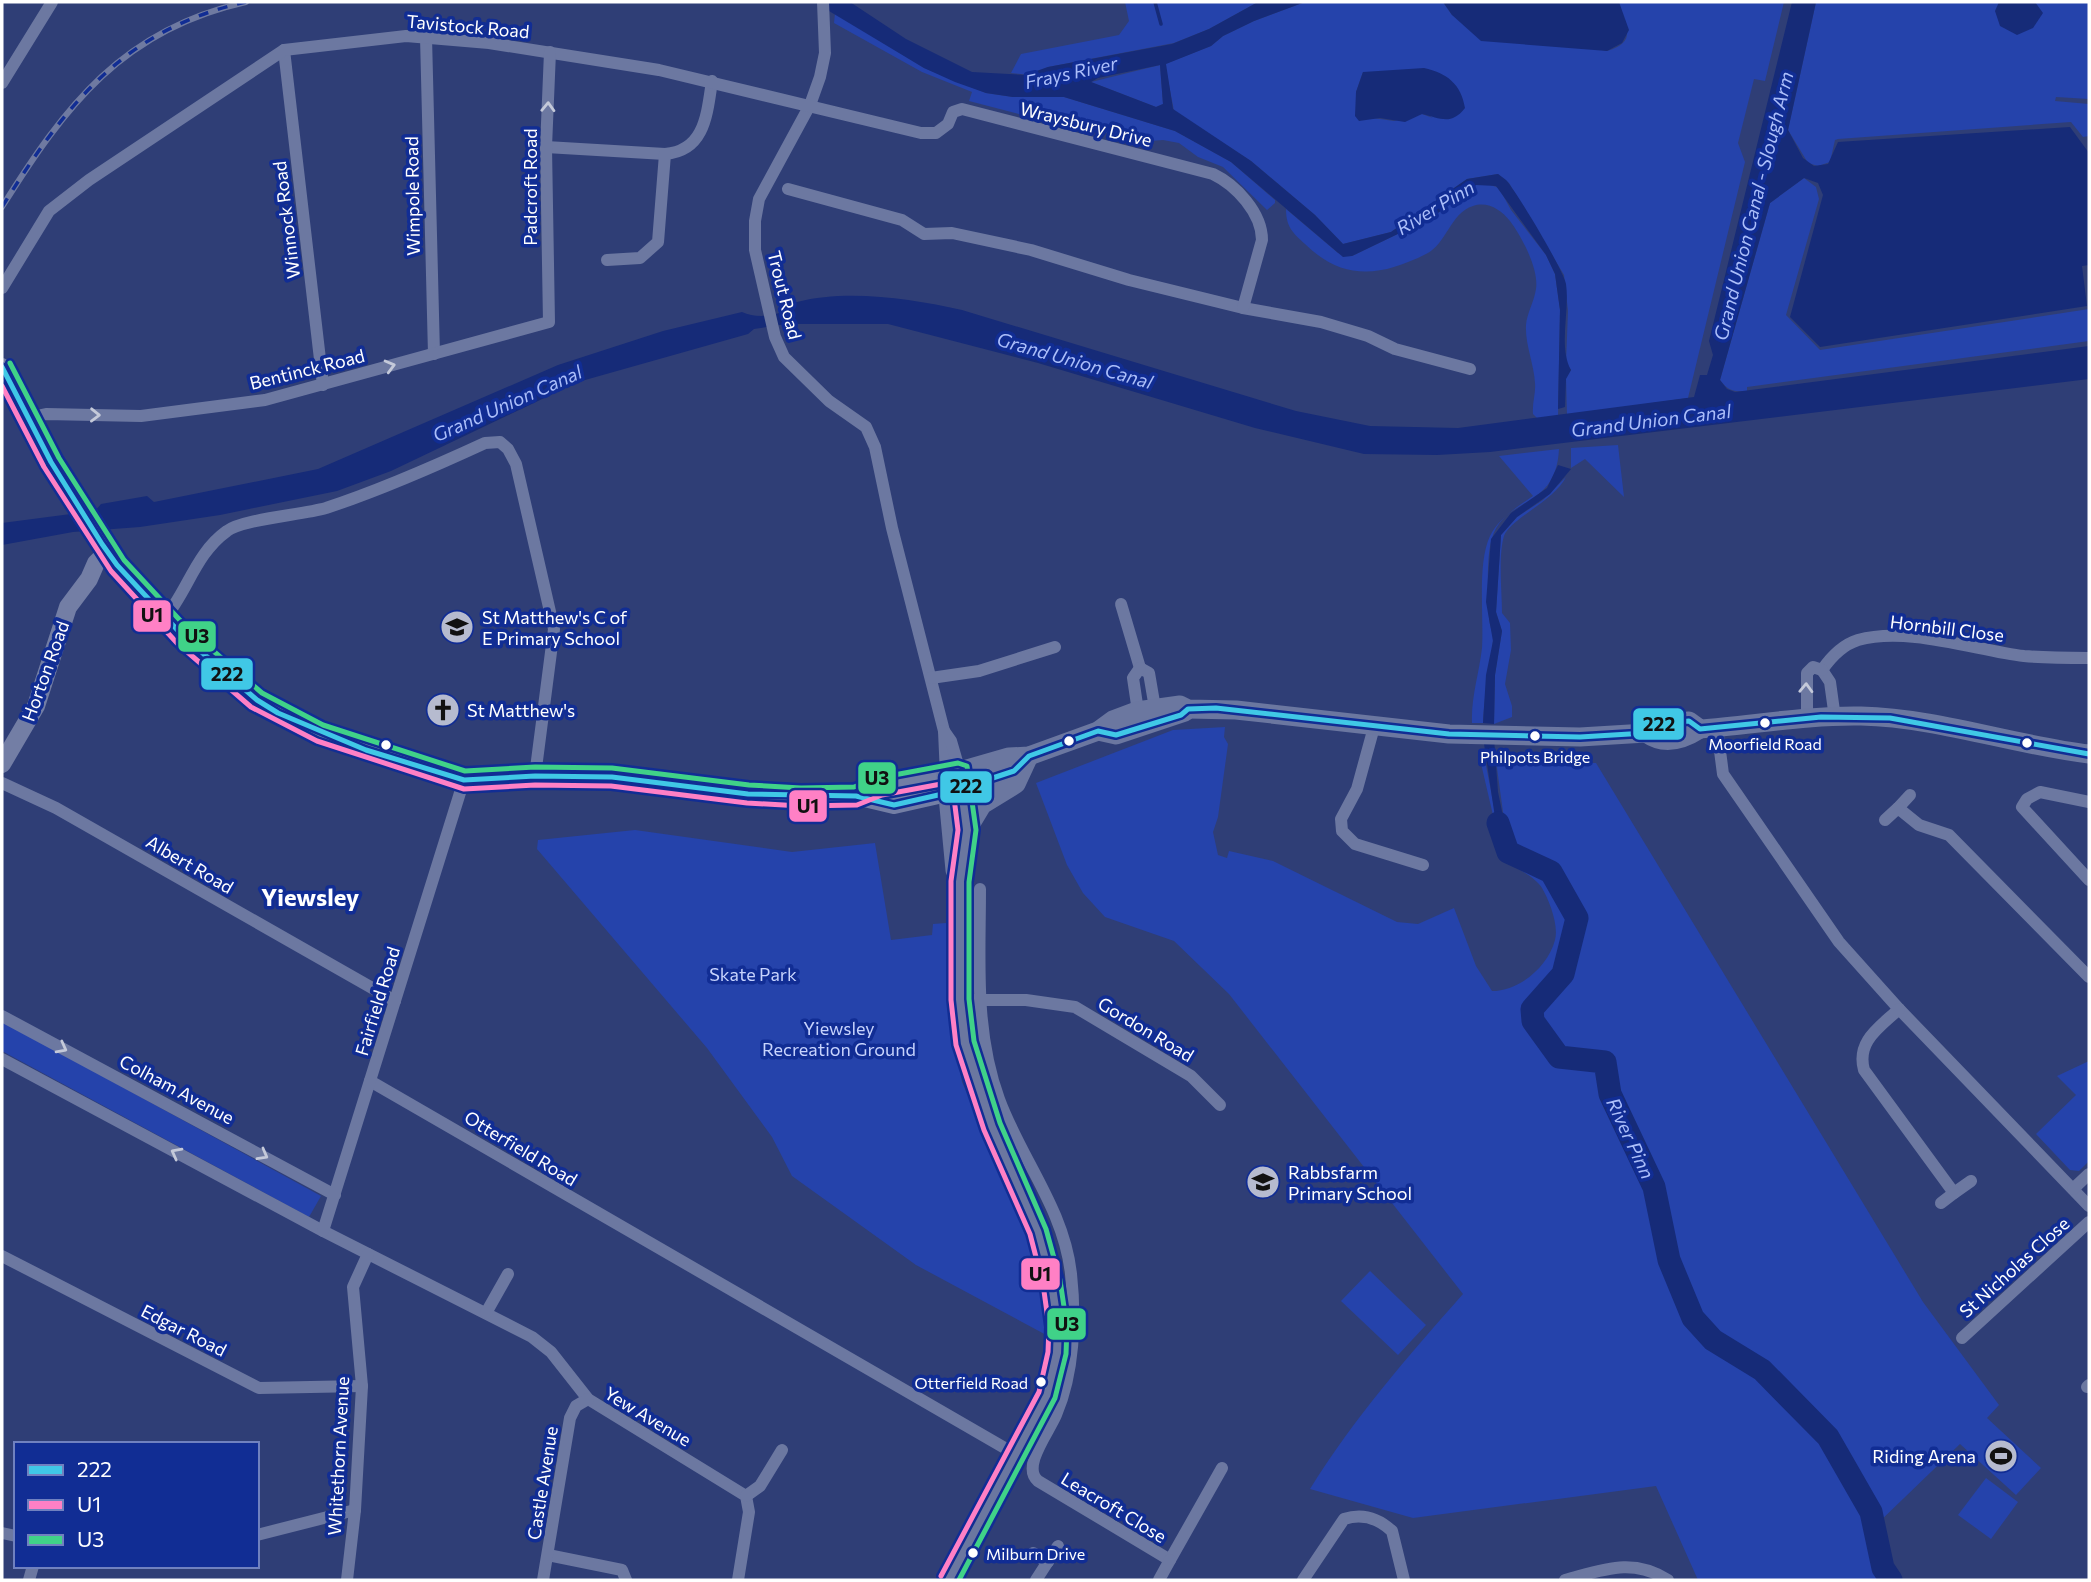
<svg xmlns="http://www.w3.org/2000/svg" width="2091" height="1582" viewBox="0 0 2091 1582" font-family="Commissioner,sans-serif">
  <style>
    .green { fill: #2543ab; fill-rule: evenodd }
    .water { fill: #162b78; fill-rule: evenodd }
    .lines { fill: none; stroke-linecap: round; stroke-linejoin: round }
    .stream { stroke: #162b78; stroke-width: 3.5 }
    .river { stroke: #162b78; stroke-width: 23 }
    .street { stroke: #6c78a1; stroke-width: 12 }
    .secondary { stroke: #737ea5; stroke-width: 18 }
    .primary { stroke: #6b77a0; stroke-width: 19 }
    .rail-casing { stroke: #6f7aa1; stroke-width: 6 }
    .rail { stroke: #112d94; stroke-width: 3.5; stroke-dasharray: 10; stroke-linecap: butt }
    .bus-1-casing { stroke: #112d94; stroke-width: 10 }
    .bus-2-casing { stroke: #112d94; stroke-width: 10 }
    .bus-3-casing { stroke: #112d94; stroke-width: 10 }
    .bus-1 { stroke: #40c8e6; stroke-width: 5 }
    .bus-2 { stroke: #ff80c5; stroke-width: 5 }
    .bus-3 { stroke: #40d288; stroke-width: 5 }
    .oneway { stroke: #c4c9d9 }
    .bus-dot { fill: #fff; stroke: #112d94; stroke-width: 2.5 }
    .labels { text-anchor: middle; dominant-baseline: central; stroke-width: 7; stroke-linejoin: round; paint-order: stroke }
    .bus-label { font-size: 16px; fill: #fff; stroke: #112d94 }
    .street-label { font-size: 18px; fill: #fff; stroke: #112d94 }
    .poi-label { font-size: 18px; fill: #fff; stroke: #112d94; text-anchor: start }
    .park-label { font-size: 18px; fill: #c7d3fd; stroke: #112d94 }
    .water-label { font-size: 19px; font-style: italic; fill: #abbefa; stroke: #112d94 }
    .district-label { font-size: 24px; font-weight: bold; fill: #fff; stroke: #112d94 }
    .line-badge { stroke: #112d94; stroke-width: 2.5 }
    .pale-badge-label { font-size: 19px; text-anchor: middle; font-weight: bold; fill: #111 }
  </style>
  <rect width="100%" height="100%" fill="#2f3e76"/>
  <g class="green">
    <polygon points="1125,2 1258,2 1209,29 1174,43 1048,67 1029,75 1011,73 1021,54 1119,35 1129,21"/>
    <path d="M 1305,2 L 1443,2 L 1452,15 L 1607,51 C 1641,40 1622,26 1619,2 L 1784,2 L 1765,81 L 1754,79 L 1738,143 L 1745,162 L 1688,398 L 1567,415 L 1566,378 L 1571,370 L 1566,363 L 1568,311 L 1564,275 L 1509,183 L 1498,174 L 1467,179 L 1391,232 L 1343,244 L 1315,215 L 1251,161 L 1174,111 L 1165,64 L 1211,46 L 1223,36 L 1254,21 ZM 1363,72 L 1433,118 L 1422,114 L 1394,121 L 1373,118 L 1356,92 Z"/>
    <polygon points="1816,2 2089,2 2089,99 2056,97 2055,101 2089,104 2089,136 2083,137 2071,122 1838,139 1835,140 1830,162 1818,166 1808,163 1788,130"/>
    <polygon points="835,13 924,68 986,93 1013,97 1064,97 1175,131 1231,162 1275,200 1275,203 1267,210 1223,167 1198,157 1179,143 1163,140 1137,142 1075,123 1061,125 969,101 972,92 922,72 834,23"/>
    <polygon points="1160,65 1163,104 1156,107 1091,82"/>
    <path d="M 1804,178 L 1816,187 L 1819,199 L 1786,315 L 1820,350 L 2089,309 L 2089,341 L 1747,387 L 1747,391 C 1734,392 1728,391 1720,380 L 1770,203 Z"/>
    <path d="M 1488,184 L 1499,188 L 1511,210 L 1546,255 L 1555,274 L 1560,310 L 1558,417 L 1538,419 L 1533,414 C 1532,403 1536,393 1535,383 C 1534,363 1525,345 1526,325 C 1527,313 1534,302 1536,289 C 1539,269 1522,237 1510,221 C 1501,210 1488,201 1473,206 C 1450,213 1447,244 1426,254 C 1380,277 1343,281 1305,244 C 1293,233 1286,227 1286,209 L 1338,253 L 1352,256 L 1431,218 L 1476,185 Z"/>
    <polygon points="1618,445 1624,497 1585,459 1571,468 1571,448"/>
    <path d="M 1559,449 C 1556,511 1505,495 1492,538 C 1486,556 1488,598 1489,618 C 1489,625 1493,631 1493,639 C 1491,667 1484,694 1483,723 L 1472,723 C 1471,697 1479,674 1482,648 C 1484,617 1477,563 1490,536 C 1499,518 1517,507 1533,496 L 1499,456 Z"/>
    <path d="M 1566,477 C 1554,501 1510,519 1504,536 C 1498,556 1502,592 1502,613 L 1510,623 L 1511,650 L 1505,684 L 1512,706 L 1512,717 L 1494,724 L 1495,675 L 1502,631 L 1496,612 L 1501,535 L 1517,517 L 1543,500 Z"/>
    <path d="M 1225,727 L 1224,737 L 1228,744 L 1218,817 L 1213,832 L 1218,855 L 1227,858 L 1229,851 L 1273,861 L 1397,922 L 1418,924 L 1454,908 L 1476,966 L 1492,991 C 1519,991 1548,967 1555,940 C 1559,925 1549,900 1542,888 C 1535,876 1514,868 1503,858 L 1479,755 L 1484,755 L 1502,848 L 1505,855 L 1530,865 L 1510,850 L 1507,841 L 1496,761 L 1596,763 L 1923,1302 L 1999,1405 L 1987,1418 L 2041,1468 L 2016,1495 L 1960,1444 L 1876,1525 L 1888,1567 L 1896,1580 L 1698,1580 L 1656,1486 L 1413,1518 L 1310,1489 C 1354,1418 1408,1356 1463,1294 L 1229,994 L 1174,941 L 1105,917 L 1083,893 L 1067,865 L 1036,783 L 1173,730 Z"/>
    <polygon points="635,830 792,852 875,843 891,940 932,935 933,924 946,923 952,1032 962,1082 1042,1263 1050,1337 916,1265 792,1176 772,1137 707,1048 537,849 538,840"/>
    <polygon points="2,1021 321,1196 309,1217 2,1051"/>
    <polygon points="2089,1061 2089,1161 2079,1171 2070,1170 2036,1134 2076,1095 2057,1076"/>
    <polygon points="1370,1271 1426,1325 1398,1355 1341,1301"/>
    <polygon points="1986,1478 2018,1502 1991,1539 1958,1515"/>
  </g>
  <g class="water">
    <path d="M 824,2 L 850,2 L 906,39 L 972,72 L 1025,75 L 1048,67 L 1172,44 L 1209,29 L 1258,2 L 1305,2 L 1254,21 L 1223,36 L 1211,46 L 1166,64 L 1173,109 L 1251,161 L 1315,215 L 1343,244 L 1391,232 L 1467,179 L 1498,174 L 1506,180 C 1517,192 1564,271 1566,284 C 1570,311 1558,347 1571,370 L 1566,379 L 1565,407 L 1558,409 L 1560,310 L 1555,274 L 1546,255 L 1496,186 L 1476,185 L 1431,218 L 1352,256 L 1343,257 L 1231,162 L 1175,131 L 1064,97 L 1013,97 L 986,93 L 955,82 L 924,68 L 824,8 ZM 1160,65 L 1163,104 L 1156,107 L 1091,82 L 1098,78 Z"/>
    <polygon points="1443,2 1619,2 1629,30 1622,43 1607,51 1481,41 1452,15"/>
    <path d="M 1792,2 L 1816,2 L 1788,130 L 1803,158 L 1814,166 L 1828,164 L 1838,142 L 2070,127 L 2089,153 L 2089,265 L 2082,266 L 2087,306 L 1820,347 L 1790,317 L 1823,195 L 1818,183 L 1804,178 L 1770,203 L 1720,380 L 1727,389 L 1735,392 L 2089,346 L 2089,379 L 1490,452 L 1437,455 L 1364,454 L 1255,428 L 1038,363 L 888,324 L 786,324 L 754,329 L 748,334 L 578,382 L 391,471 L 337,491 L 220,515 L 140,527 L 73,532 L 2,545 L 2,523 L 86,512 L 95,511 L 101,504 L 147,496 L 154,502 L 318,469 L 558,365 L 663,331 L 742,312 C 753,317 767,317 779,313 C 786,311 790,303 797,302 C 849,289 911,299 962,310 L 1296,411 L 1370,426 L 1458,428 L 1694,397 L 1700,375 L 1707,375 L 1713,355 L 1709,341 Z"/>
    <polygon points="1999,2 2035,2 2043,13 2033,28 2017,35 2000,26 1995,11"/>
    <path d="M 1424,68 C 1447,73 1461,84 1465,108 C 1451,126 1440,118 1422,114 L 1405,122 L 1380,118 L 1359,121 L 1355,116 L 1356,92 L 1363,72 Z"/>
    <polygon points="1558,465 1571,469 1550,494 1517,517 1501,535 1496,612 1502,631 1495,675 1494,724 1483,723 1486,675 1493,641 1486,602 1491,539 1511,513 1547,488"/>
    <polygon points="1483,737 1494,738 1498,792 1510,850 1505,854 1496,824"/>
  </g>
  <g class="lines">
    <polyline class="stream" points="1155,2 1161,24"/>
    <polyline class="river" points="1498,823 1508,852 1551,872 1577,918 1563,974 1532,1009 1533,1021 1559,1057 1605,1062 1610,1094 1654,1187 1669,1260 1693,1318 1713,1340 1762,1370 1828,1437 1871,1512 1883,1568 1891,1580"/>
    <g class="street">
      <polyline points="823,2 825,53 820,77 810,105 759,199 755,221 755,250 775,337 784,357 829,401 866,427 875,447 892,528 944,731 946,775"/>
      <polyline points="426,37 434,354"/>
      <polyline points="284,50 323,385"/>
      <polyline points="2,83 52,2"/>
      <path d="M 546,147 L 665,154 C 705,151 707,114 712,81"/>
      <polyline points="788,189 902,220 924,234 952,233 1031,250 1129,280 1243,308 1321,322 1368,336 1395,349 1470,369"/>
      <polyline points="607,260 640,258 658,242 665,154"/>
      <path d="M 2,288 L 49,211 L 89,180 L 284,50 L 406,36 L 489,43 L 659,70 L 921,133 L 936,133 L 948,124 L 953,112 L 962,109 L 1213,174 C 1236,185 1262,213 1262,240 L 1243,308"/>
      <polyline points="27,418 46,414 141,416 265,400 549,322 546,147 550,52"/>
      <polyline points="1121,604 1140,668"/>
      <path d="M 165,618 C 188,590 196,553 227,531 C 243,519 302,515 326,508 C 381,490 433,467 485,443 L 500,442 L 508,449 L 516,464 L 554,629 L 535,776"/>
      <polyline points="1140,668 1149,673 1156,714"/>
      <path d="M 1822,670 C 1831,657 1842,645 1858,640 C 1907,626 1975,650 2024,656 C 2046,658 2068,658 2089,658"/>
      <polyline points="1822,670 1830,682 1835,718"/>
      <polyline points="931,678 979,671 1055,647"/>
      <polyline points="1139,718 1133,678 1140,668"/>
      <polyline points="1807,721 1807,673 1813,667 1822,670"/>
      <polyline points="1374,727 1357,789 1341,819 1342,831 1355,844 1423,865"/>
      <polyline points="1717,728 1723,774 1839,942 1899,1009 2089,1206"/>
      <polyline points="944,731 951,741 960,772"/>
      <polyline points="2,783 56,808 395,1001"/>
      <polyline points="2089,802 2040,792 2027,799 2022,807 2089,880"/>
      <polyline points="1898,808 1910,795"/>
      <polyline points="1885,820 1898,808 1919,825 1949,835 2089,977"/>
      <path d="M 980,889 C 980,960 974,1031 999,1099 C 1021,1159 1064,1209 1071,1274 C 1076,1320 1074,1373 1056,1415 C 1049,1432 1021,1467 1038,1481 L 1170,1560 L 1222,1468"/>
      <polyline points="960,1000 1026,1000 1075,1007 1191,1076 1220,1105"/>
      <path d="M 1899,1009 C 1880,1027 1856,1041 1864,1070 L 1954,1193 L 1971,1181"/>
      <polyline points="2,1016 335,1195"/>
      <polyline points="2,1059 323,1231 532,1337 551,1352 588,1399 746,1496 749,1512 738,1580"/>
      <polyline points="370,1081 1017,1455"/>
      <polyline points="2073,1189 2089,1174"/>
      <polyline points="1941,1203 1954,1193"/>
      <polyline points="323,1231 464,780"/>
      <polyline points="2,1256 259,1388 362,1386"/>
      <polyline points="486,1313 508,1274"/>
      <polyline points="1962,1338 2089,1222"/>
      <polyline points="2087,1387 2089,1385"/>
      <polyline points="746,1496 760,1486 782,1450"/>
      <polyline points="2,1533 16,1536"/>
      <polyline points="257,1535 355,1510"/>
      <polyline points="1033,1553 1048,1562"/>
      <polyline points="548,1555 622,1570 626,1580"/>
      <polyline points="29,1580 33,1566"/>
      <polyline points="347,1580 355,1510 362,1386 353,1287 368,1254"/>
      <polyline points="543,1580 570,1418 576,1406 588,1399"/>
      <polyline points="1036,1580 1058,1546"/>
      <polyline points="1159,1580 1170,1560"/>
      <path d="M 1303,1580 L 1344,1519 C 1362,1513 1378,1518 1392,1531 L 1404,1580"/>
      <path d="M 1565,1580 C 1603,1570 1632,1557 1668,1580"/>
    </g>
    <g class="secondary">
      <polyline points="2,367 51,462 117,565 183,636 257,700 320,733 464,780 535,776 612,777 748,794 801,797 856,796 880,787 946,775"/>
      <polyline points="2,764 36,706 68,607 89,579 96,563 107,552"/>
      <polyline points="856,796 894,805 947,793"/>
    </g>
    <g class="primary">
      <polyline points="1098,731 1116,735 1185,712"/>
      <path d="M 1646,733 C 1664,746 1683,740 1700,729"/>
      <polyline points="952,792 1014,771 1026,759"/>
      <polyline points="967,830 982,805 1016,784 1029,756"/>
      <path d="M 960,881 L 955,870 L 946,775 L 1009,757 L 1029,756 L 1098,731 L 1113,720 L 1137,711 L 1180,705 L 1188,709 L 1236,710 L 1449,734 L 1580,737 L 1646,733 L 1656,724 L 1689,721 L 1700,729 C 1753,725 1808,715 1861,716 C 1939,718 2013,745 2089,754"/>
      <polyline points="949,1580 1047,1395 1057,1353 1058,1327 1052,1282 1038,1231 992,1126 965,1043 960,1000 960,881 967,830 960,772"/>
    </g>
    <defs>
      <path id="rail" d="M 2,207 C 65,106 123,29 246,2"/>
    </defs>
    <use href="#rail" class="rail-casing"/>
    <use href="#rail" class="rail"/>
    <defs>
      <polyline id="bus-1" points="2,367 51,462 102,544 117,565 183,636 257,700 278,713 366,750 464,780 535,776 612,777 748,794 856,796 894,805 947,793 1014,771 1029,756 1098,731 1116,735 1181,715 1188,709 1216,708 1449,734 1580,737 1646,733 1656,724 1689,721 1700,729 1821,717 1890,718 2089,754"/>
      <polyline id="bus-2" points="2,386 44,467 111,571 177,643 251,707 317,741 464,789 535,785 611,786 747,803 801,806 857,805 882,795 952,782 958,830 951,881 951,1000 956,1045 984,1130 1030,1234 1043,1284 1049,1327 1048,1352 1039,1392 941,1576"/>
      <polyline id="bus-3" points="10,363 59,458 124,560 189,630 262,693 323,725 465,771 535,767 612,768 749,785 801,788 854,787 878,778 958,763 967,766 976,830 969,882 969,999 974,1041 1000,1123 1046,1229 1060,1280 1067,1327 1066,1354 1055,1398 959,1580"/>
    </defs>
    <use href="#bus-1" class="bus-1-casing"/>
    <use href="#bus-2" class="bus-2-casing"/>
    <use href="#bus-3" class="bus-3-casing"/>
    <use href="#bus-1" class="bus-1"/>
    <use href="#bus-2" class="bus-2"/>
    <use href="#bus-3" class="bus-3"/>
  </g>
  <defs><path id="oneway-chevron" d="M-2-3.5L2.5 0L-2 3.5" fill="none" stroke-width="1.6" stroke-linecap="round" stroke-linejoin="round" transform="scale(1.75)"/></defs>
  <g class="oneway">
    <use href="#oneway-chevron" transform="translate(548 107) rotate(-88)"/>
    <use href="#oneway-chevron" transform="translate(390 366) rotate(-15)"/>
    <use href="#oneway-chevron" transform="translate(95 415) rotate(1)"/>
    <use href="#oneway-chevron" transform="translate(1806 688) rotate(-88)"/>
    <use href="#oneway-chevron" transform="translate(62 1048) rotate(28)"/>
    <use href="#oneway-chevron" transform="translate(176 1153) rotate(-152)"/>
    <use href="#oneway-chevron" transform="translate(263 1155) rotate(29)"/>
  </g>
  <defs>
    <symbol id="school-disc" viewBox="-11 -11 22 22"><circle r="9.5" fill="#b6bbcf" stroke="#112d94"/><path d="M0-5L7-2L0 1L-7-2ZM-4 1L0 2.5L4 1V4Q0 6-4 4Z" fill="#111"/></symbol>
    <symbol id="church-disc" viewBox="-11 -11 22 22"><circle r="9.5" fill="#b6bbcf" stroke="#112d94"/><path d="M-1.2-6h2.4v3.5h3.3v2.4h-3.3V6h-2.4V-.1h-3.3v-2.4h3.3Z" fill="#111"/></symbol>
    <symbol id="stadium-disc" viewBox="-11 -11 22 22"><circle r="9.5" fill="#b6bbcf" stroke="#112d94"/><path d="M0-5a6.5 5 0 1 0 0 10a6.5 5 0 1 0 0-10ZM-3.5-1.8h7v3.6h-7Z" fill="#111"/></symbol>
  </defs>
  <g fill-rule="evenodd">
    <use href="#school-disc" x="438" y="608" width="38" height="38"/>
    <use href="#church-disc" x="424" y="691" width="38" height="38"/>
    <use href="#school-disc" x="1244" y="1163" width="38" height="38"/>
    <use href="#stadium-disc" x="1982" y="1437" width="38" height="38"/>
  </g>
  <g class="bus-dot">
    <circle cx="1765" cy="723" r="6"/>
    <circle cx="1535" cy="736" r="6"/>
    <circle cx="1069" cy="741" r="6"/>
    <circle cx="2027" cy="743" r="6"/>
    <circle cx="386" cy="745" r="6"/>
    <circle cx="1041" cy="1382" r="6"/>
    <circle cx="973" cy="1553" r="6"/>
  </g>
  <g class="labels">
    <g class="bus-label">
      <text x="1765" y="743">Moorfield Road</text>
      <text x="1535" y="756">Philpots Bridge</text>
      <text x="1028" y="1382" text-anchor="end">Otterfield Road</text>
      <text x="986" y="1553" text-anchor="start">Milburn Drive</text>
    </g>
    <g class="street-label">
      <text transform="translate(468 26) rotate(5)">Tavistock Road</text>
      <text transform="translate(1086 124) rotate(14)">Wraysbury Drive</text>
      <text transform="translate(530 187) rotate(-90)">Padcroft Road</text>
      <text transform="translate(412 196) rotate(-91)">Wimpole Road</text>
      <text transform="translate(286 220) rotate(-97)">Winnock Road</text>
      <text transform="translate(785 295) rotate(76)">Trout Road</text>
      <text transform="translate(307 369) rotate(-14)">Bentinck Road</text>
      <text transform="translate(1947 628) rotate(7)">Hornbill Close</text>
      <text transform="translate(45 671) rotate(-70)">Horton Road</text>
      <text transform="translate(190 864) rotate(30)">Albert Road</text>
      <text transform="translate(377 1001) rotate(-73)">Fairfield Road</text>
      <text transform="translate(1146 1029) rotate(31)">Gordon Road</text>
      <text transform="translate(177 1089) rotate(28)">Colham Avenue</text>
      <text transform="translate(521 1148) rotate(31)">Otterfield Road</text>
      <text transform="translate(2014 1267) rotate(-42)">St Nicholas Close</text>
      <text transform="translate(184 1330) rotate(27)">Edgar Road</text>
      <text transform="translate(648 1416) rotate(31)">Yew Avenue</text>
      <text transform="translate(338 1456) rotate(-87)">Whitethorn Avenue</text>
      <text transform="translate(542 1483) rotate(-81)">Castle Avenue</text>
      <text transform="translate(1114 1507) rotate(31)">Leacroft Close</text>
    </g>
    <g class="poi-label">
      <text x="482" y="617">St Matthew's C of<tspan x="482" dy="21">E Primary School</tspan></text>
      <text x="467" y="710">St Matthew's</text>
      <text x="1288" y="1172">Rabbsfarm<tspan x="1288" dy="21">Primary School</tspan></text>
      <text x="1976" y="1456" text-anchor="end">Riding Arena</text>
    </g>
    <g class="park-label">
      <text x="753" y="974">Skate Park</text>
      <text x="839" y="1028">Yiewsley<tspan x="839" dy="21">Recreation Ground</tspan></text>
    </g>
    <g class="water-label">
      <text transform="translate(1071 72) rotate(-12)">Frays River</text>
      <text transform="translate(1753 206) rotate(-76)">Grand Union Canal - Slough Arm</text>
      <text transform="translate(1435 207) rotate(-31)">River Pinn</text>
      <text transform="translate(1075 360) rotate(16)">Grand Union Canal</text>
      <text transform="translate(507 403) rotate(-24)">Grand Union Canal</text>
      <text transform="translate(1651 420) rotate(-7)">Grand Union Canal</text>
      <text transform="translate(1631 1138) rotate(65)">River Pinn</text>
    </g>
    <g class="district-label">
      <text x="310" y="896">Yiewsley</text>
    </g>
  </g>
  <g class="line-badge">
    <rect x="132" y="599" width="40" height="34" rx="7" fill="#ff80c5"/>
    <rect x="177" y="620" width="40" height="33" rx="7" fill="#40d288"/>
    <rect x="200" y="657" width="54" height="34" rx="7" fill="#40c8e6"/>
    <rect x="1632" y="707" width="53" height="34" rx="7" fill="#40c8e6"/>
    <rect x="857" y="761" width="40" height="34" rx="7" fill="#40d288"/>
    <rect x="939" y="770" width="54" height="34" rx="7" fill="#40c8e6"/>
    <rect x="788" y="789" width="40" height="34" rx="7" fill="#ff80c5"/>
    <rect x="1020" y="1257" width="41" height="34" rx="7" fill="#ff80c5"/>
    <rect x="1046" y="1307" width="41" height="34" rx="7" fill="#40d288"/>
  </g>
  <g class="pale-badge-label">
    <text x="152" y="622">U1</text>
    <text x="197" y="643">U3</text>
    <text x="227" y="681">222</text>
    <text x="1659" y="731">222</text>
    <text x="877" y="785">U3</text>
    <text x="966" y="793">222</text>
    <text x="808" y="813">U1</text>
    <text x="1040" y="1281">U1</text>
    <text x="1067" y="1331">U3</text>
  </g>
  <rect width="2091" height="1582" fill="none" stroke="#ffffff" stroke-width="7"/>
  <rect x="14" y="1442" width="245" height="126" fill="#112d94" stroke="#7081bf" stroke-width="2"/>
  <rect x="28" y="1465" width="35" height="10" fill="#40c8e6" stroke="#7081bf" stroke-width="2"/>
  <text x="77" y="1477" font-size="21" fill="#ffffff">222</text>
  <rect x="28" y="1500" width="35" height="10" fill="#ff80c5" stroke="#7081bf" stroke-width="2"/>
  <text x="77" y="1512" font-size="21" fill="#ffffff">U1</text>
  <rect x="28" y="1535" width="35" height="10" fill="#40d288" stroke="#7081bf" stroke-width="2"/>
  <text x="77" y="1547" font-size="21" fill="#ffffff">U3</text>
</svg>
